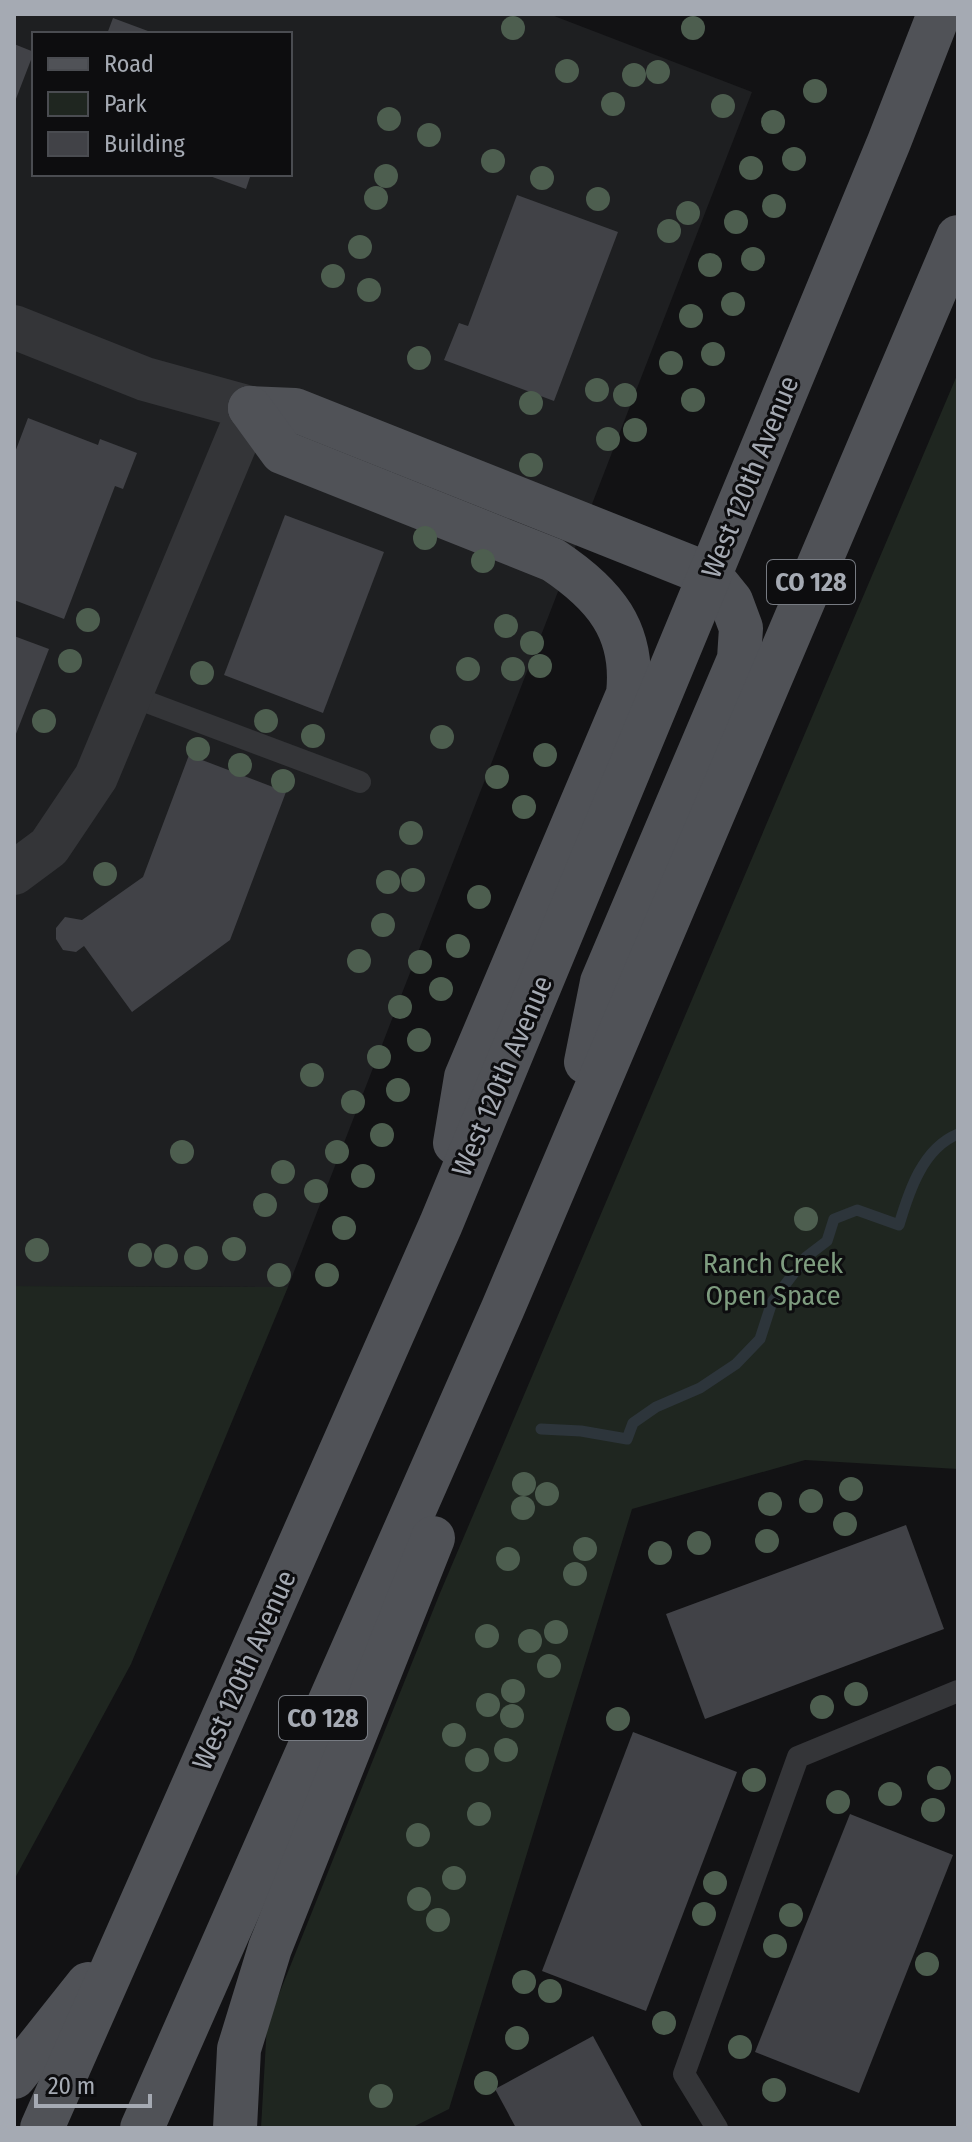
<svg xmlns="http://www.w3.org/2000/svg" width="972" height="2142" viewBox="0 0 972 2142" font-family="'Fira Sans Condensed',sans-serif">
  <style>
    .built { fill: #1e1f21; fill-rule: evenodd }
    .green { fill: #1f2620 }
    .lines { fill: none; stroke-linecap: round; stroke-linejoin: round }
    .stream { stroke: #2d353b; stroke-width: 11 }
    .building { fill: #414247 }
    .lane { stroke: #343538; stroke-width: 22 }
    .street { stroke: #343538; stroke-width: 44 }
    .primary { stroke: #505257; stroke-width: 44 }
    .tree { fill: #4d5e4f }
    .labels { text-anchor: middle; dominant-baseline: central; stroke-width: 6; stroke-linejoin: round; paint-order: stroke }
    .shield { fill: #0d0d0f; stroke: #777b82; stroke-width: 2 }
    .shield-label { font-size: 26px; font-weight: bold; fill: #a5aab3 }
    .street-label { font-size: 28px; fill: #a5aab3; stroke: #0d0d0f }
    .park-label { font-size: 28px; fill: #7e9c7f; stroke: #0d0d0f }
  </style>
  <rect width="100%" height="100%" fill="#121214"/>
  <path class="built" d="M 14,14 L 549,14 L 752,92 L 288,1287 L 14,1286 ZM 34,34 L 290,34 L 290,174 L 34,174 Z"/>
  <g class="green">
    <polygon points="958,373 958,1469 805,1460 632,1509 449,2109 411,2128 261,2128 267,2024 440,1593"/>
    <polygon points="14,1286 288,1287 131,1664 14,1880"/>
  </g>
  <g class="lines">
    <path class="stream" d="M 541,1429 L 581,1431 L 627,1439 L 633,1423 L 656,1407 L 700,1388 L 736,1364 L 760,1339 L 772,1302 L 806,1257 L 827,1241 L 834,1219 L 857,1210 L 899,1225 C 909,1191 923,1148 958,1134"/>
  </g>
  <g class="building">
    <polygon points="113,18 156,34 107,34"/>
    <polygon points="14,44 34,52 14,104"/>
    <polygon points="204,174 251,174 246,189"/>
    <polygon points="517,195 618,232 554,401 444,360 459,323 468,326"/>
    <polygon points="28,418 98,445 100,439 137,453 123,489 115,486 64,619 14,600 14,455"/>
    <polygon points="285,515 384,552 323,713 224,675"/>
    <polygon points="14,636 49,649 14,739"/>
    <polygon points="189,755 286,792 230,940 132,1012 84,946 76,952 63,950 56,939 56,928 65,917 82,920 143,877"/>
    <polygon points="906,1525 944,1629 705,1719 666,1614"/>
    <polygon points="633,1732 737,1772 646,2011 542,1971"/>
    <polygon points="850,1814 953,1855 859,2093 755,2052"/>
    <polygon points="593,2036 643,2128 516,2128 495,2089"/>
  </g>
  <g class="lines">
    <g class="lane">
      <polyline points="131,696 360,782"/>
      <polyline points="717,2128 684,2074 798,1757 958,1691"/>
    </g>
    <polyline class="street" points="14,327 145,379 250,408 96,777 49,847 14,873"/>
    <g class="primary">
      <polyline points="250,408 295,410 710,575 731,601 741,628 739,659 602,982 586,1062"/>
      <path d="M 250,408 L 282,452 L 553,560 C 604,594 635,630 628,694 L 466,1077 L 455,1143"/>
      <polyline points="14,2077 88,1984"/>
      <polyline points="42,2128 441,1224 889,142 939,14"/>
      <polyline points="142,2128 503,1308 958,237"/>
      <polyline points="235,2128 239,2049 270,1948 433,1538"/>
    </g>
  </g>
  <g class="tree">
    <circle cx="513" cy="28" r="12"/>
    <circle cx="693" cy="28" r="12"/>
    <circle cx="567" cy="71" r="12"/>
    <circle cx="658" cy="72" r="12"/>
    <circle cx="634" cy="75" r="12"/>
    <circle cx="815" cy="91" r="12"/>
    <circle cx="613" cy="104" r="12"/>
    <circle cx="723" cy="106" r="12"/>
    <circle cx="389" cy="119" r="12"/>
    <circle cx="773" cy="122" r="12"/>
    <circle cx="429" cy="135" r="12"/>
    <circle cx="794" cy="159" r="12"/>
    <circle cx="493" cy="161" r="12"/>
    <circle cx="751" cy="168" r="12"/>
    <circle cx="386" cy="176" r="12"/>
    <circle cx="542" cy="178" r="12"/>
    <circle cx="376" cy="198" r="12"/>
    <circle cx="598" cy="199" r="12"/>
    <circle cx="774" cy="206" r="12"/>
    <circle cx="688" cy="213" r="12"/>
    <circle cx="736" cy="222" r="12"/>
    <circle cx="669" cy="231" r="12"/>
    <circle cx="360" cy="247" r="12"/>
    <circle cx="753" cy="259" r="12"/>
    <circle cx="710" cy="265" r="12"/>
    <circle cx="333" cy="276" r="12"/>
    <circle cx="369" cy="290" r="12"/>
    <circle cx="733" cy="304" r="12"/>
    <circle cx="691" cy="316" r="12"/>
    <circle cx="713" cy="354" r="12"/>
    <circle cx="419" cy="358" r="12"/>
    <circle cx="671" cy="363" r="12"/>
    <circle cx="597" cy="390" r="12"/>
    <circle cx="625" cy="395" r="12"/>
    <circle cx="693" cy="400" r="12"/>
    <circle cx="531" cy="403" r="12"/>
    <circle cx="635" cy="430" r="12"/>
    <circle cx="608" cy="439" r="12"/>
    <circle cx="531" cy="465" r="12"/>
    <circle cx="425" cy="538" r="12"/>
    <circle cx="483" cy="561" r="12"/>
    <circle cx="88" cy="620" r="12"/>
    <circle cx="506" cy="626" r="12"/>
    <circle cx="532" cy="643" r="12"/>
    <circle cx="70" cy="661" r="12"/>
    <circle cx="540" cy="666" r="12"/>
    <circle cx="468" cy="669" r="12"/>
    <circle cx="513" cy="669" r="12"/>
    <circle cx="202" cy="673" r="12"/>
    <circle cx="44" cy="721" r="12"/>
    <circle cx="266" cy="721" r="12"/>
    <circle cx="313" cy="736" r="12"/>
    <circle cx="442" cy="737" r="12"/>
    <circle cx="198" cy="749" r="12"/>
    <circle cx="545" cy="755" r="12"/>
    <circle cx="240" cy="765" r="12"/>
    <circle cx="497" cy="777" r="12"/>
    <circle cx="283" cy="781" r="12"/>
    <circle cx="524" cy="807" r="12"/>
    <circle cx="411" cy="833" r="12"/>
    <circle cx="105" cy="874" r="12"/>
    <circle cx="413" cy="880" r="12"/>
    <circle cx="388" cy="882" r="12"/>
    <circle cx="479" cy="897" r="12"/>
    <circle cx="383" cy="925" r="12"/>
    <circle cx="458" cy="946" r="12"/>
    <circle cx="359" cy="961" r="12"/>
    <circle cx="420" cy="962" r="12"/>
    <circle cx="441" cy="989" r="12"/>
    <circle cx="400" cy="1007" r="12"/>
    <circle cx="419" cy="1040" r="12"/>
    <circle cx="379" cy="1057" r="12"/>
    <circle cx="312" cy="1075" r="12"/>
    <circle cx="398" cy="1090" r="12"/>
    <circle cx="353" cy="1102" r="12"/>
    <circle cx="382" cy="1135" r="12"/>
    <circle cx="182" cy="1152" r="12"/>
    <circle cx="337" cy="1152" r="12"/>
    <circle cx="283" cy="1172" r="12"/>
    <circle cx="363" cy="1176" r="12"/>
    <circle cx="316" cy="1191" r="12"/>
    <circle cx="265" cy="1205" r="12"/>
    <circle cx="806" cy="1219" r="12"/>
    <circle cx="344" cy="1228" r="12"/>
    <circle cx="234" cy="1249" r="12"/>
    <circle cx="37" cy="1250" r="12"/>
    <circle cx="140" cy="1255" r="12"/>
    <circle cx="166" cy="1256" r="12"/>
    <circle cx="196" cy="1258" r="12"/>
    <circle cx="279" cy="1275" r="12"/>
    <circle cx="327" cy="1275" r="12"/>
    <circle cx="524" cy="1484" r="12"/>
    <circle cx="851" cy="1489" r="12"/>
    <circle cx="547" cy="1494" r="12"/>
    <circle cx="811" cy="1501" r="12"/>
    <circle cx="770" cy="1504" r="12"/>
    <circle cx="523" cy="1508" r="12"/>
    <circle cx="845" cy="1524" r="12"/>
    <circle cx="767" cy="1541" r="12"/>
    <circle cx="699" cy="1543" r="12"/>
    <circle cx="585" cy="1549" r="12"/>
    <circle cx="660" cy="1553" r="12"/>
    <circle cx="508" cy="1559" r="12"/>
    <circle cx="575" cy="1574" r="12"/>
    <circle cx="556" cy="1632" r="12"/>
    <circle cx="487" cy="1636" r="12"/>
    <circle cx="530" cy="1641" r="12"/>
    <circle cx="549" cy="1666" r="12"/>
    <circle cx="513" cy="1691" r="12"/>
    <circle cx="856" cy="1694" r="12"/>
    <circle cx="488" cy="1705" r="12"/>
    <circle cx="822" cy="1707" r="12"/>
    <circle cx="512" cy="1716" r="12"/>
    <circle cx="618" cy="1719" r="12"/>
    <circle cx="454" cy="1735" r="12"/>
    <circle cx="506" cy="1750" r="12"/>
    <circle cx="477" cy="1760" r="12"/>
    <circle cx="939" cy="1778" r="12"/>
    <circle cx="754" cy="1780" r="12"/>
    <circle cx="890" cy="1794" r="12"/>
    <circle cx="838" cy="1802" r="12"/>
    <circle cx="933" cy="1810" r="12"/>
    <circle cx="479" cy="1814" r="12"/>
    <circle cx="418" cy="1835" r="12"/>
    <circle cx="454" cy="1878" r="12"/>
    <circle cx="715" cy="1883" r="12"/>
    <circle cx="419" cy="1899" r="12"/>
    <circle cx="704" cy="1914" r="12"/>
    <circle cx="791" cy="1915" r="12"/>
    <circle cx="438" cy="1920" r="12"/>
    <circle cx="775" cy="1946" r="12"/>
    <circle cx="927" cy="1964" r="12"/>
    <circle cx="524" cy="1982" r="12"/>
    <circle cx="550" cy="1991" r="12"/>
    <circle cx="664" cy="2023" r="12"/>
    <circle cx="517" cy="2038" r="12"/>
    <circle cx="740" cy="2047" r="12"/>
    <circle cx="486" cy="2083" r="12"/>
    <circle cx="774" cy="2090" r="12"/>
    <circle cx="381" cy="2096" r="12"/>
  </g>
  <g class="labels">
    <g class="shield">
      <rect x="767" y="560" width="88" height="44" rx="6"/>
      <rect x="279" y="1696" width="88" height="44" rx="6"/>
    </g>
    <g class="shield-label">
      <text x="811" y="582">CO 128</text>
      <text x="323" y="1718">CO 128</text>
    </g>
    <g class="street-label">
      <text transform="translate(750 477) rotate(-68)">West 120th Avenue</text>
      <text transform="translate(502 1076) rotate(-67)">West 120th Avenue</text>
      <text transform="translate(244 1670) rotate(-66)">West 120th Avenue</text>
    </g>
    <g class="park-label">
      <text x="773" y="1263">Ranch Creek<tspan x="773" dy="32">Open Space</tspan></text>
    </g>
  </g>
  <rect width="972" height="2142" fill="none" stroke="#a5aab3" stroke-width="32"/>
  <rect x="32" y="32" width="260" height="144" fill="#0d0d0f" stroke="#4a4c51" stroke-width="2"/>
  <rect x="48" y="58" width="40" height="12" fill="#505257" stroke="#4a4c51" stroke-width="2"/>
  <text x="104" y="72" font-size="24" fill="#a5aab3">Road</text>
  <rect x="48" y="92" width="40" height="24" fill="#1f2620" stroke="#4a4c51" stroke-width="2"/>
  <text x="104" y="112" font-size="24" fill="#a5aab3">Park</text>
  <rect x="48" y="132" width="40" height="24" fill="#414247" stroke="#4a4c51" stroke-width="2"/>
  <text x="104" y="152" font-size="24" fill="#a5aab3">Building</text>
  <path d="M36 2094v12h114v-12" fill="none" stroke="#a5aab3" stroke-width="4"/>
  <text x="48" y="2094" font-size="24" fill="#a5aab3" stroke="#0d0d0f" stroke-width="6" paint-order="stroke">20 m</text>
</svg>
